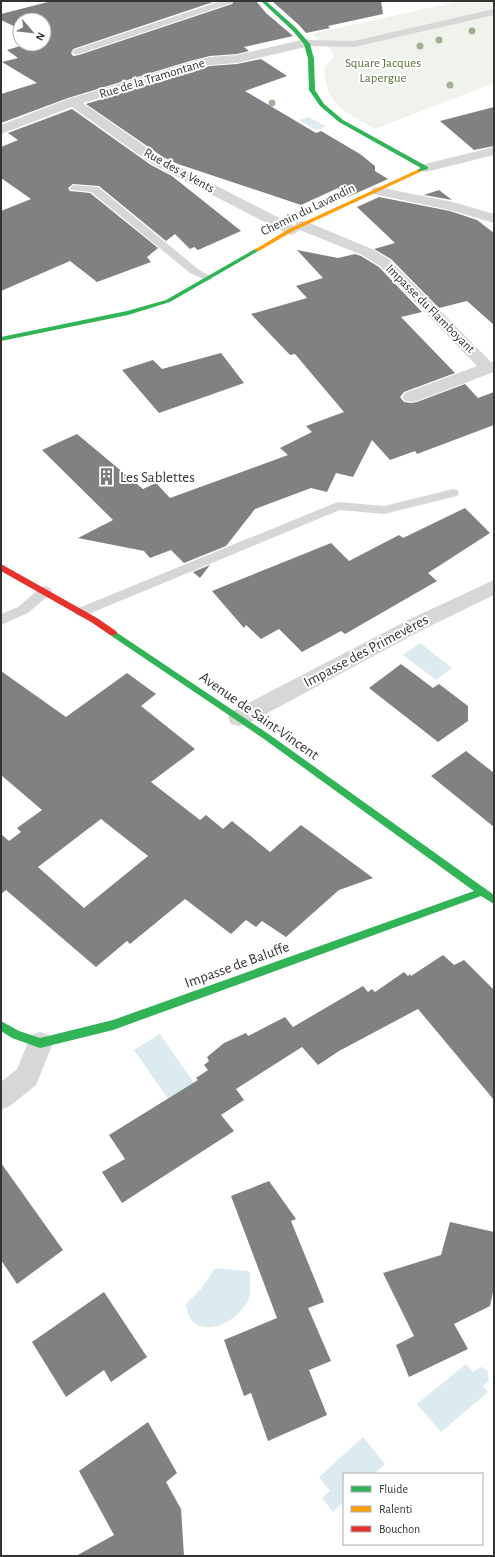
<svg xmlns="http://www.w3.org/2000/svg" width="495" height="1557" viewBox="0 0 495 1557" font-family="'Alegreya Sans',sans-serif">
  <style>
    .green { fill: #f0f3ec }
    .water { fill: #dcebf0 }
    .building { fill: #818181; fill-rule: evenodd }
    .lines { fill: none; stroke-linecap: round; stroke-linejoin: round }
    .lane { fill: #d7d7d7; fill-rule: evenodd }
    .street { fill: #d7d7d7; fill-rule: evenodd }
    .fast { fill: #30b455; fill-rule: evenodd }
    .slow { fill: #ff9f0a; fill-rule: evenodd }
    .jam { fill: #e5322d; fill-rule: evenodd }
    .tree { fill: #a4af96 }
    .labels { text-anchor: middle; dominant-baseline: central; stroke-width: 4; stroke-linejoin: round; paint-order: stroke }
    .far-park-label { font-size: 13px; fill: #596d41; stroke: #fff }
    .far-street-label { font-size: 13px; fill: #333; stroke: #fff }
    .poi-label { font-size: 15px; fill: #333; stroke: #fff; text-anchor: start }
    .street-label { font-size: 15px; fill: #333; stroke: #fff }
  </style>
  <rect width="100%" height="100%" fill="#fff"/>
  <path class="green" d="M 460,1 L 494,1 L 494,83 L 375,129 C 345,111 326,107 324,68 L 334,56 L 329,48 L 312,34 Z"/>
  <g class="water">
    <polygon points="308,117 326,126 316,130 299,120"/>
    <polygon points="420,643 452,668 436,680 403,655"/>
    <polygon points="160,1034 199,1090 173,1106 134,1050"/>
    <path d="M 215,1268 L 248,1271 L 250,1273 C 250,1280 251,1288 250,1295 C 242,1324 190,1346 186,1304 L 202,1288 Z"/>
    <polygon points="466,1364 473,1372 481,1367 487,1370 489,1381 483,1386 488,1392 441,1432 417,1404"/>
    <polygon points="363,1437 385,1464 374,1474 344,1474 344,1502 333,1512 322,1498 330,1491 319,1477"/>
  </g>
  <g class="building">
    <polygon points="52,1 216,1 73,49 71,53 73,56 79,55 232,4 234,1 256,1 266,13 293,36 244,47 249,51 237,54 210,56 190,61 68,98 1,123 1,94 37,83 2,62 18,58 7,50 27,44 44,44 44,20 20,20 20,29 1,20 1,14"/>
    <polygon points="272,1 381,1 383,14 328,26 330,28 306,33 299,25"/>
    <polygon points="261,59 287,76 245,91 316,133 321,131 360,154 375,166 375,171 388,179 348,197 338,188 301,205 178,164 163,157 86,104 210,66 237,64"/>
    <polygon points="494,107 494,146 474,150 440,121"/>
    <polygon points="72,109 151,165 172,176 241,231 198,250 194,247 190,249 175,234 166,241 99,186 73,184 68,188 70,191 90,193 158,248 147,257 151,262 97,282 70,261 1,291 1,211 31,199 1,178 1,147 18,140 8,133"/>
    <polygon points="439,190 452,200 424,195"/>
    <polygon points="379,197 450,211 477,220 494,233 494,325 467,301 439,308 391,259 374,249 395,243 357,207"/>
    <polygon points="297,250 338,258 355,254 361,256 379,267 422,312 401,317 455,373 404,392 400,397 404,402 411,403 417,402 465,384 478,398 494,392 494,425 417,454 415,451 390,460 372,440 353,477 336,473 327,492 311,488 255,509 226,546 184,563 171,550 150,558 144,551 78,538 113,520 42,450 77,434 143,489 156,483 170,498 288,455 280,448 312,432 306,426 344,412 295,354 290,355 251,314 307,298 296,286 323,278"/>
    <polygon points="221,353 244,383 159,413 122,370 153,360 162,369"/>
    <polygon points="465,508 490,533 428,573 437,581 345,634 341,631 302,652 279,629 261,639 246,625 244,628 212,591 331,543 349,561 399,535 403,538"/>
    <polygon points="210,565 200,578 193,572"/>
    <polygon points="401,664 433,688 439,684 468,706 468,721 438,742 369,688"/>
    <path d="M 1,671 L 66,717 L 127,673 L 156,694 L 141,706 L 195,749 L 151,782 L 200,820 L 206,815 L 223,829 L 232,821 L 270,852 L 301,825 L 373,878 L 339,890 L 286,937 L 262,921 L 256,927 L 246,920 L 231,934 L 185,899 L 130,944 L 127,941 L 96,967 L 6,890 L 1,894 L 1,834 L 9,841 L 21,832 L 17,828 L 42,810 L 1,775 ZM 101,819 L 148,856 L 84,908 L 38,867 Z"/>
    <polygon points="466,751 494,773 494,827 431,776"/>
    <polygon points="443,955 454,965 464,960 494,990 494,1100 418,1009 339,1051 318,1065 302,1047 236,1089 244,1100 221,1115 234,1131 122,1203 102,1172 125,1159 109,1135 198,1080 196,1078 208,1070 204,1065 209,1061 207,1057 224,1043 246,1033 248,1036 285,1017 293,1027 363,986 368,992 372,989 375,992 404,972 408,976 410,974 411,976"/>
    <polygon points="1,1163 63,1250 17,1284 1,1260"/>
    <polygon points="269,1181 296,1219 291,1221 324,1302 308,1308 331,1361 309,1370 327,1415 268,1441 251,1393 244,1396 224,1340 277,1318 231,1196"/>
    <polygon points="450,1222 494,1232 494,1287 490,1306 454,1324 468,1349 409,1377 396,1345 414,1336 383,1273 441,1255"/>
    <polygon points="104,1292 147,1357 111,1382 104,1370 66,1397 32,1342"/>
    <polygon points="148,1422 177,1473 166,1482 181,1509 184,1556 76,1556 114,1535 79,1471"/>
  </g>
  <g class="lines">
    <g class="lane">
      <polygon points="221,1 233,1 232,3 79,54 73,54 72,52 73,50"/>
      <polygon points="494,9 494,15 354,47 306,46 302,43 306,40 354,41"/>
      <polygon points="74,185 98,187 198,269 213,278 208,281 190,273 91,192 71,190 69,188"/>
      <polygon points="453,489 457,490 459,493 457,496 384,514 340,510 86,615 81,617 76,615 74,612 76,609 335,503 339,502 384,506"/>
      <polygon points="45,586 50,588 52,591 50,594 28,613 1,625 1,614 18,607 40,588"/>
    </g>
    <g class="street">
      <polygon points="306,39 310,40 312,43 310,46 237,63 210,65 83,103 162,158 295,226 295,225 297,222 302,221 307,222 372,249 390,260 491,362 494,361 494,372 417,401 411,402 405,401 402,397 405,393 477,366 380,266 362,255 297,229 299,230 296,233 291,235 286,233 152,164 72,107 1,134 1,125 68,99 190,62 210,57 237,55"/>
      <polygon points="494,147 494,155 426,172 421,171 419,168 421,165"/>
      <polygon points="378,187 453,202 494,214 494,223 450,210 373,194 371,191 373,188"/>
      <polygon points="494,580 494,595 424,629 247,724 239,726 231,724 228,718 231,712 410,619"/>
      <polygon points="40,1032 49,1035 53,1043 36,1085 10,1106 1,1110 1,1082 17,1069 31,1035"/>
    </g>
    <g class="fast">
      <polygon points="261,1 266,1 296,28 310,44 314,59 315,90 324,104 343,120 428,167 428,169 417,172 417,170 421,168 339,122 320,106 309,90 308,59 304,44 292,30"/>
      <polygon points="255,249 260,250 170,302 128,315 1,341 1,337 127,311 166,300"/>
      <polygon points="113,630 270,735 494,895 494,904 481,896 113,1030 40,1048 12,1038 1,1031 1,1021 19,1031 40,1038 113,1020 474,891 264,739 110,635 109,633"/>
    </g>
    <polygon class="slow" points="417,170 422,171 293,231 259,251 254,250 289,229"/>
    <polygon class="jam" points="1,564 97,618 116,631 117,633 116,635 110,635 91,622 1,571"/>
  </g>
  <g class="tree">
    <circle cx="472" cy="31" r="3.5"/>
    <circle cx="439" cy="40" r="3.5"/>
    <circle cx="420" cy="46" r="3.5"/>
    <circle cx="450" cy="85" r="3.5"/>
    <circle cx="272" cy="103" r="3.5"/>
  </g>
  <defs>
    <symbol id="building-bare" viewBox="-9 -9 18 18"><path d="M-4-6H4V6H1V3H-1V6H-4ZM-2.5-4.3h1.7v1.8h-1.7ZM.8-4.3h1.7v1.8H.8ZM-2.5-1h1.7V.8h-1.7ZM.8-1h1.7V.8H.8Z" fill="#7a7a7a" stroke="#fff" stroke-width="2.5" paint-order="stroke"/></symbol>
  </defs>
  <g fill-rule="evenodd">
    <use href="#building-bare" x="94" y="464" width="25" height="25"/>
  </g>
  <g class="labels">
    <g class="far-park-label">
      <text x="383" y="63">Square Jacques<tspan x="383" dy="15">Lapergue</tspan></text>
    </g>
    <g class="far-street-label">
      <text transform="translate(152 79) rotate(-17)">Rue de la Tramontane</text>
      <text transform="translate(179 171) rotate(29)">Rue des 4 Vents</text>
      <text transform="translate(308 210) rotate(-26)">Chemin du Lavandin</text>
      <text transform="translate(430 309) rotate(45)">Impasse du Flamboyant</text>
    </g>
    <g class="poi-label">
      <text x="120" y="477">Les Sablettes</text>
    </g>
    <g class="street-label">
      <text transform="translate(366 651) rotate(-28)">Impasse des Primevères</text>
      <text transform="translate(259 716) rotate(35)">Avenue de Saint-Vincent</text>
      <text transform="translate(237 965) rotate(-20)">Impasse de Baluffe</text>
    </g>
  </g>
  <rect width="495" height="1557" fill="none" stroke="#333333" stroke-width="4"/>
  <rect x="343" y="1473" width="140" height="72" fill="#ffffff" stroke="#adadad"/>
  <rect x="351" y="1486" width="20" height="6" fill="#30b455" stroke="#adadad"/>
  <text x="379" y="1493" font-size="12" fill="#333333">Fluide</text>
  <rect x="351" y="1506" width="20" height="6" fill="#ff9f0a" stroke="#adadad"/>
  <text x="379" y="1513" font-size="12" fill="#333333">Ralenti</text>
  <rect x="351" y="1526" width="20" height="6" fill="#e5322d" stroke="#adadad"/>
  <text x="379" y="1533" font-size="12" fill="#333333">Bouchon</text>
  <g transform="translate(32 32) rotate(118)"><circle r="19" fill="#ffffff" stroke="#adadad"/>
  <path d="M0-3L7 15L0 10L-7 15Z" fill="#7a7a7a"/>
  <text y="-6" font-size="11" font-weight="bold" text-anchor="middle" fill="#333333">N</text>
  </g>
</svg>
